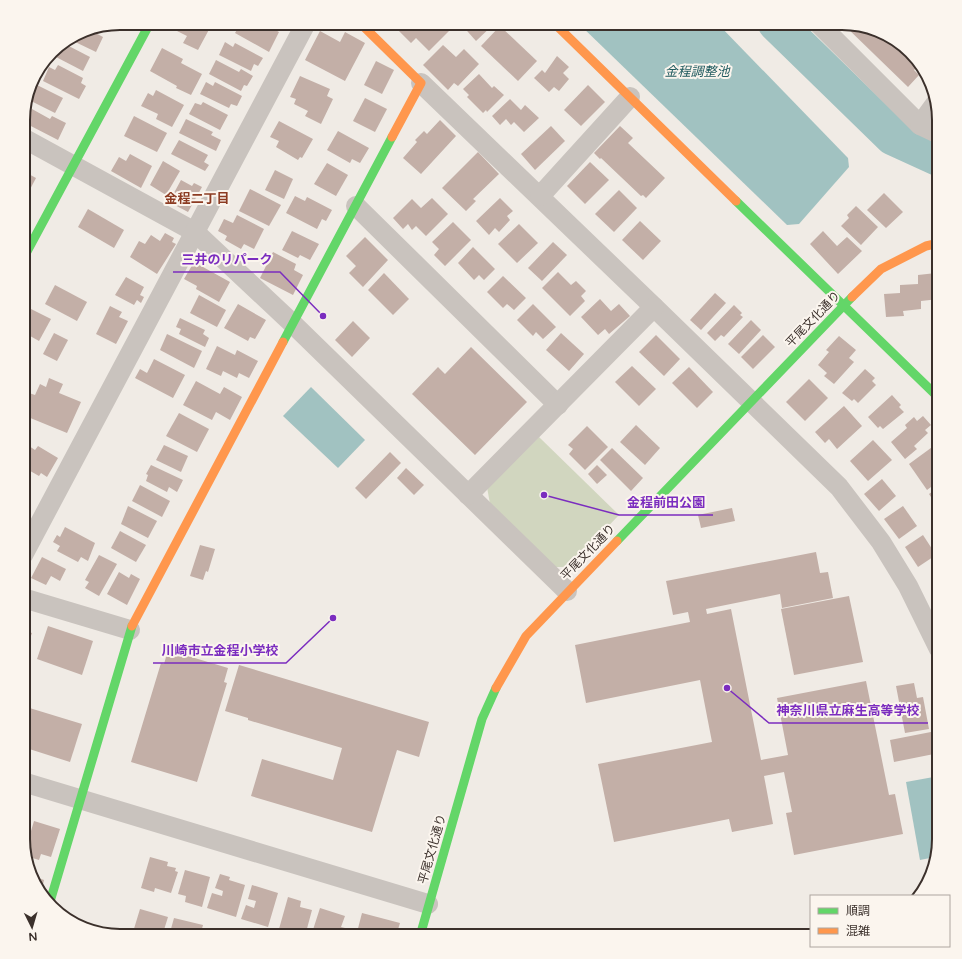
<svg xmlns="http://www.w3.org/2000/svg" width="962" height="959" viewBox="0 0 962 959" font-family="'Varela Round','Noto Sans JP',sans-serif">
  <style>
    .green { fill: #d1d6bf }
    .water { fill: #a1c2c1 }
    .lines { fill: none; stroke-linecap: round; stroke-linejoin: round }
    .river { stroke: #a1c2c1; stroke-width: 37 }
    .building { fill: #c3afa7 }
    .street { stroke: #c9c3be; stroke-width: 20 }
    .fast { stroke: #63d668; stroke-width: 9 }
    .slow { stroke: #ff974d; stroke-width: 9 }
    .labels { text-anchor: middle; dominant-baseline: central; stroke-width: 4; stroke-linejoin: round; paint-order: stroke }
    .street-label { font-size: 12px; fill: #3b302b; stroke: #fbf5ee }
    .water-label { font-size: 13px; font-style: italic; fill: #1f5a5e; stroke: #fbf5ee }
    .neighbourhood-label { font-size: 13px; font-weight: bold; fill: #8c3b22; stroke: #fbf5ee }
    .rim { fill: none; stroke: #3b302b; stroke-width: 2 }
    .leader { fill: none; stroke: #7b2cbf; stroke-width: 1.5 }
    .callout-dot { fill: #7b2cbf; stroke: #fbf5ee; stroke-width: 1.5 }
    .callout-label { font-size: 13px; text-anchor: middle; font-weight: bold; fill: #7b2cbf; stroke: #fbf5ee; stroke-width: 4; stroke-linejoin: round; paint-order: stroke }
  </style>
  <rect width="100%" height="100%" fill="#f0ebe5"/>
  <polygon class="green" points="539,437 619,515 569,567 555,567 490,504 487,487"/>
  <g class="water">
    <polygon points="578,23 717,23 848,158 849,167 799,224 787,225"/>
    <polygon points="311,387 365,440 338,468 283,416"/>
    <polygon points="939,776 939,839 935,857 920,860 906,782"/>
  </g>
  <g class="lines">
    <polyline class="river" points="776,23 893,137 939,158"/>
  </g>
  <g class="building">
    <polygon points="182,23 212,24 198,50 183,43 187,36 177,31"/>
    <polygon points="241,23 263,23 279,32 269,52 235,33"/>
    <polygon points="400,23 442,23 450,30 429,51 416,38 411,43 396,28"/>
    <polygon points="460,23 495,23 476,41"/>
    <polygon points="842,23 885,33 915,56 920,64 914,70 919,75 908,87"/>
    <polygon points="500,26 537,61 518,81 481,46"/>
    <polygon points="88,29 103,37 96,52 69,39 83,30"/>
    <polygon points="320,31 340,42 345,32 365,43 345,81 305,60"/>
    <polygon points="225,42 233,47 235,43 263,58 258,66 254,64 251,71 219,55"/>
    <polygon points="63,43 90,57 83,71 56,57"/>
    <polygon points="443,45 456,57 464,49 479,64 458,86 454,83 448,90 423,65"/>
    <polygon points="162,48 183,59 181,63 202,74 191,95 176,88 177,86 150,71"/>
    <polygon points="557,56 569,67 563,73 569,79 559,91 554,87 549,92 534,78 542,70 545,73"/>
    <polygon points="216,60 239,72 241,69 253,76 247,86 244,85 241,91 209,74"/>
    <polygon points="376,61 394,70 382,94 364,85"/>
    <polygon points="58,65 83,78 81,83 86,86 79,99 43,81 49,67 55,70"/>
    <polygon points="479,74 492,88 494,86 504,95 487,112 486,110 483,113 467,97 469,95 463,89"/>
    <polygon points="300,76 330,89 327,96 333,99 321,124 305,116 308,111 294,104 296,99 290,97"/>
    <polygon points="206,82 213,86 215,82 242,96 237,106 231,104 229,108 200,94"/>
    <polygon points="37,85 63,98 55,113 29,100"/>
    <polygon points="588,85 605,102 581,126 564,110"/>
    <polygon points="156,90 184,105 172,127 156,119 158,114 141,106 148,93 153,96"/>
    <polygon points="365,98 387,109 375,132 353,121"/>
    <polygon points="510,99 521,110 525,105 539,118 524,132 514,122 511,125 506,119 500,125 492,116"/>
    <polygon points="203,102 228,115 220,130 189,114 195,103 201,105"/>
    <polygon points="32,109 50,119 52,116 66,123 58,140 25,123"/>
    <polygon points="134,116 167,133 157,152 124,136"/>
    <polygon points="186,119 213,132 211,135 221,140 216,151 179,133"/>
    <polygon points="440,120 456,136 421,174 403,158 417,142 415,140 424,131 427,134"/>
    <polygon points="279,121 313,139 302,158 300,157 298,160 276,147 279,141 270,137"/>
    <polygon points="551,126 565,141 535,170 521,154"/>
    <polygon points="620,126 633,138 628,143 665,178 646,198 643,195 641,196 601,158 600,159 594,153"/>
    <polygon points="338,131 369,148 360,163 352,159 350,163 327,150"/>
    <polygon points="179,140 208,155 204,162 209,165 205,171 171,154"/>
    <polygon points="478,152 499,174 473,199 476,201 466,211 442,188"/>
    <polygon points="130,154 152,166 141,188 111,171 119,157 126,161"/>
    <polygon points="163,161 180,171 166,195 150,185"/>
    <polygon points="590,162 609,180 585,204 567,186"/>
    <polygon points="327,163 348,175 336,196 314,184"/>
    <polygon points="275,170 293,179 284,199 265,190"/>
    <polygon points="23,171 36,178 26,197 23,196"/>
    <polygon points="181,180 192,186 194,183 202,187 188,212 169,202"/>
    <polygon points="250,189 281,205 269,226 239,211"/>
    <polygon points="619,190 637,208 614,232 595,214"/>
    <polygon points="884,193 903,212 886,228 867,210"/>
    <polygon points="295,196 305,201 307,197 332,210 326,221 322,219 317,229 286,213"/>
    <polygon points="432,198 448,214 426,236 416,226 412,230 408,224 403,229 393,218 412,199 421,208"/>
    <polygon points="500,198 513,211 507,216 510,220 499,232 495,228 489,235 476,221"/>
    <polygon points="856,206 878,227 861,245 841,226 849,218 847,215"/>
    <polygon points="88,209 124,230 114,248 78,227"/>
    <polygon points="237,215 264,229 254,249 244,244 241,249 225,240 227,236 218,231 224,219 233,223"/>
    <polygon points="640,221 661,241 643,260 622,240"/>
    <polygon points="453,222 471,240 445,266 434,255 439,249 432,242"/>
    <polygon points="519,224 538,243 517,263 498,244"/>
    <polygon points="292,231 319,244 310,260 300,255 298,258 282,250"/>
    <polygon points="823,231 837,246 847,237 862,251 838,274 810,244"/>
    <polygon points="165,233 174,238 172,242 176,244 157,274 130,257 139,241 145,244 151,235 160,241"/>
    <polygon points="365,237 388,260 363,287 349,273 356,266 346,256"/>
    <polygon points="553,242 567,255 542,281 528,268"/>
    <polygon points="473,247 495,269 484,280 479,275 474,280 458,263"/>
    <polygon points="273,252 296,264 294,270 303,275 293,295 260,278"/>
    <polygon points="194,262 230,282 219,302 196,289 197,286 184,279"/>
    <polygon points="939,266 939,299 921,301 921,309 903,311 904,316 886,317 884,294 900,293 900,285 918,284 918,275 936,273 936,267"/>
    <polygon points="558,272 571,285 576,281 586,291 581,296 585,301 570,316 542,288"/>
    <polygon points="384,273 409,299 393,315 368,290"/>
    <polygon points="503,276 526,298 514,310 507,304 503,308 487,292"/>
    <polygon points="126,277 144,287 140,295 144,297 141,303 137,300 134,305 115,295"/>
    <polygon points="55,285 87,302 77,321 45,304"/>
    <polygon points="715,293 726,303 701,330 690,320"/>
    <polygon points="199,295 226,310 217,327 190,313"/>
    <polygon points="600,299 611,311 619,304 630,316 609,334 605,329 598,335 581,317"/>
    <polygon points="238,304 266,320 255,339 250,337 248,341 224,328"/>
    <polygon points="533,304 556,327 543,339 536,332 533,336 517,320"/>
    <polygon points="734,305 742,313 740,315 743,317 724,337 721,335 715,341 707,333"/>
    <polygon points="25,306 51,319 39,341 23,332 23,309"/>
    <polygon points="110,306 122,312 119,317 128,321 116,344 96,334"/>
    <polygon points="180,318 205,330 203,334 209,338 205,347 179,334 181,329 176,327"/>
    <polygon points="751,320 761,330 739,354 728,344"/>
    <polygon points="353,321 370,338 352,357 335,340"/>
    <polygon points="54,333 68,340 57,361 43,354"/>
    <polygon points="561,333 584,354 569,371 546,350"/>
    <polygon points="167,334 202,351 194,368 160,350"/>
    <polygon points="656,335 680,359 664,376 639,352"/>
    <polygon points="763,335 775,347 753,369 741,357"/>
    <polygon points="839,336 856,350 849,358 854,362 834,384 824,376 827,373 818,365 829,352 826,350"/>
    <polygon points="217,346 235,355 237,350 258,361 249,378 239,373 237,378 223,371 221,376 206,369"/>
    <polygon points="471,347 527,402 475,455 412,394 438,367 445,374"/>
    <polygon points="154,359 185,375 173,398 135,378 140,369 147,373"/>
    <polygon points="632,366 656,389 639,406 615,382"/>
    <polygon points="689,367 713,392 697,408 672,383"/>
    <polygon points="865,369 875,378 872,381 876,385 858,403 854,399 852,401 842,393"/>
    <polygon points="49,378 63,384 59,393 81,402 67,433 23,415 28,403 26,402 29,393 35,395 40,384 46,387"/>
    <polygon points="809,379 828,398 805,421 786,402"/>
    <polygon points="196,381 220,394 224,387 242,397 230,420 216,412 212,420 183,405"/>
    <polygon points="892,395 901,405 899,407 904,412 883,429 880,426 878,428 868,417"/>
    <polygon points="844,406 862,426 837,449 829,439 825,443 815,432"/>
    <polygon points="179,413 209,429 197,452 166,436"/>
    <polygon points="923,416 931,425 925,430 928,433 914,446 917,449 905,459 891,442 907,428 905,425 914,417 917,421"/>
    <polygon points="636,425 660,448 645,465 620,442"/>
    <polygon points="587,426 608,447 585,470 569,454 573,449 568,445"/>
    <polygon points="23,431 29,433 23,446"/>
    <polygon points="873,440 892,460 868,481 850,461"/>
    <polygon points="164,445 188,456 181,472 156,460"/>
    <polygon points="935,445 939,451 939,481 927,490 909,464"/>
    <polygon points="29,446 35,450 38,446 58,458 47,477 41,473 39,476 25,468 23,472 23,453"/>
    <polygon points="612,448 643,478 631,491 600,460"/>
    <polygon points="390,452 401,463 366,499 355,488"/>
    <polygon points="151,465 183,480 177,492 169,487 167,492 146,481 148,475 146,474"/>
    <polygon points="597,465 607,475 597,484 588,474"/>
    <polygon points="406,468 424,485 414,495 397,478"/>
    <polygon points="882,479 896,496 879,511 864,494"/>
    <polygon points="140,485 170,501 162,517 132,501"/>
    <polygon points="939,487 939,509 929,494"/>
    <polygon points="128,506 157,521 148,538 121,524"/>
    <polygon points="903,506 917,526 899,539 884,519"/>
    <polygon points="732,508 735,521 701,528 698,515"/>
    <polygon points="65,527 95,543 88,561 81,557 78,562 57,551 60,546 53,542 57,535 60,537"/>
    <polygon points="120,531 146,545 136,562 111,548"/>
    <polygon points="923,535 936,555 918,567 905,547"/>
    <polygon points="200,545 215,549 208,572 206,571 203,580 190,576"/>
    <polygon points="816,552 820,573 828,572 833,598 782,608 780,594 706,609 707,614 731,609 761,760 788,755 777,698 866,681 889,795 895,794 903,834 794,855 786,813 792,812 784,772 764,776 773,824 732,832 729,819 614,842 598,764 712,742 700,680 586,703 575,645 690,622 688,612 673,615 666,581"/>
    <polygon points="99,555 117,564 99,596 85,588 89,582 85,580"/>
    <polygon points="42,557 66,569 60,581 51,576 46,585 31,578"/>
    <polygon points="119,572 129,578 131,574 140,579 127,605 107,594"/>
    <polygon points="849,596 863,662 794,675 781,609"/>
    <polygon points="48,626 93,641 82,675 37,659"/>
    <polygon points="23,630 32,633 23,658"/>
    <polygon points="168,650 228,668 224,682 227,683 197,782 131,762 161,663 164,664"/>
    <polygon points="239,665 429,722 419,757 397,750 372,832 251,796 262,759 333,780 342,748 248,720 248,718 225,711"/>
    <polygon points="914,683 917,698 923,697 929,729 905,733 896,686"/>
    <polygon points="23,706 82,724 70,762 23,747"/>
    <polygon points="936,731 939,738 939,763 936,763 934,754 894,762 890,740"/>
    <polygon points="34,821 60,829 51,857 41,854 39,860 26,856 25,851"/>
    <polygon points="150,857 168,862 167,866 176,868 175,871 178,872 171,893 155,888 154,892 141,888"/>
    <polygon points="185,870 210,877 202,907 185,902 186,896 178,894"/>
    <polygon points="220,874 230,877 229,880 245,885 236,917 207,908 212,893 222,896 223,891 215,888"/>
    <polygon points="30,875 44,880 41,893 30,876"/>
    <polygon points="252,885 278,893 268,927 241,919 246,905 254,908 256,901 248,899"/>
    <polygon points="288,897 301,901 300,907 312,910 305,936 279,929"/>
    <polygon points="320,908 345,916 341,927 345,928 342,936 311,936"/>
    <polygon points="140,909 168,917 163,933 158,931 156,936 142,936 142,934 133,932"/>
    <polygon points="362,913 400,923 396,936 356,936"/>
    <polygon points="174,918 203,925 200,936 169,936"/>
  </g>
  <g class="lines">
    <g class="street">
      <polyline points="818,23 920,125 939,134"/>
      <polyline points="421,83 654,307 839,487 881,542 908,586 939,649"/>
      <polyline points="920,125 936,103"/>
      <polyline points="23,138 195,232 293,324 567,591"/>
      <polyline points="540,196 630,97"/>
      <polyline points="356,206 558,405"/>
      <polyline points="468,495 654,307"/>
      <polyline points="23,555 306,23"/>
      <polyline points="23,598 130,630"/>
      <polyline points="23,782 428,904"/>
    </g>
    <g class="fast">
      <polyline points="736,201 939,398"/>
      <polyline points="23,259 150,23"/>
      <polyline points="283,342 392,137"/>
      <polyline points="617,541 852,297"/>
      <polyline points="49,905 132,626"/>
      <polyline points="420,936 482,719 496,688"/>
    </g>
    <g class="slow">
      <polyline points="360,23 421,83 392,137"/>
      <polyline points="554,23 736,201"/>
      <polyline points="852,297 881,269 926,246 939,243"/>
      <polyline points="132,626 283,342"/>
      <polyline points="496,688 526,636 617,541"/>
    </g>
  </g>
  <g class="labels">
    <g class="street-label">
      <text transform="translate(813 319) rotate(-46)">平尾文化通り</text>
      <text transform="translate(588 552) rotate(-46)">平尾文化通り</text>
      <text transform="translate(432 849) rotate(-74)">平尾文化通り</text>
    </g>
    <g class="water-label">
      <text x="697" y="72">金程調整池</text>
    </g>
    <g class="neighbourhood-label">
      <text x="197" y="199">金程二丁目</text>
    </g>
  </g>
  <path d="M0 0H962V959H0ZM120 30H842A90 90 0 0 1 932 120V839A90 90 0 0 1 842 929H120A90 90 0 0 1 30 839V120A90 90 0 0 1 120 30Z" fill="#fbf5ee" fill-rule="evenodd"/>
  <path class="rim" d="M120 30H842A90 90 0 0 1 932 120V839A90 90 0 0 1 842 929H120A90 90 0 0 1 30 839V120A90 90 0 0 1 120 30Z"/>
  <path class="leader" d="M323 316L280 272H173M544 495L619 515H713M333 618L286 663H153M727 688L769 723H928"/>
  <g class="callout-dot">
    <circle cx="323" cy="316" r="4"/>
    <circle cx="544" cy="495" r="4"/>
    <circle cx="333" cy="618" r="4"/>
    <circle cx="727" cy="688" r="4"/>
  </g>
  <g class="callout-label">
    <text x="227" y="264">三井のリパーク</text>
    <text x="666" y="507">金程前田公園</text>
    <text x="220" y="655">川崎市立金程小学校</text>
    <text x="848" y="715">神奈川県立麻生高等学校</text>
  </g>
  <rect x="810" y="895" width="140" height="52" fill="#fbf5ee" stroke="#aea6a0"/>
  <rect x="818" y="908" width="20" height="6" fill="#63d668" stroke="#aea6a0"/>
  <text x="846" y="915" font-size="12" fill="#3b302b">順調</text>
  <rect x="818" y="928" width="20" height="6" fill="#ff974d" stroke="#aea6a0"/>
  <text x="846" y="935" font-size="12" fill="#3b302b">混雑</text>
  <g transform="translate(32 927) rotate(175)" stroke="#fbf5ee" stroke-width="3" paint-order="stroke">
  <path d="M0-3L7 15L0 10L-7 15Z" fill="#3b302b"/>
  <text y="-6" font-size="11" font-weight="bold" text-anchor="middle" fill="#3b302b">N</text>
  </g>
</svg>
